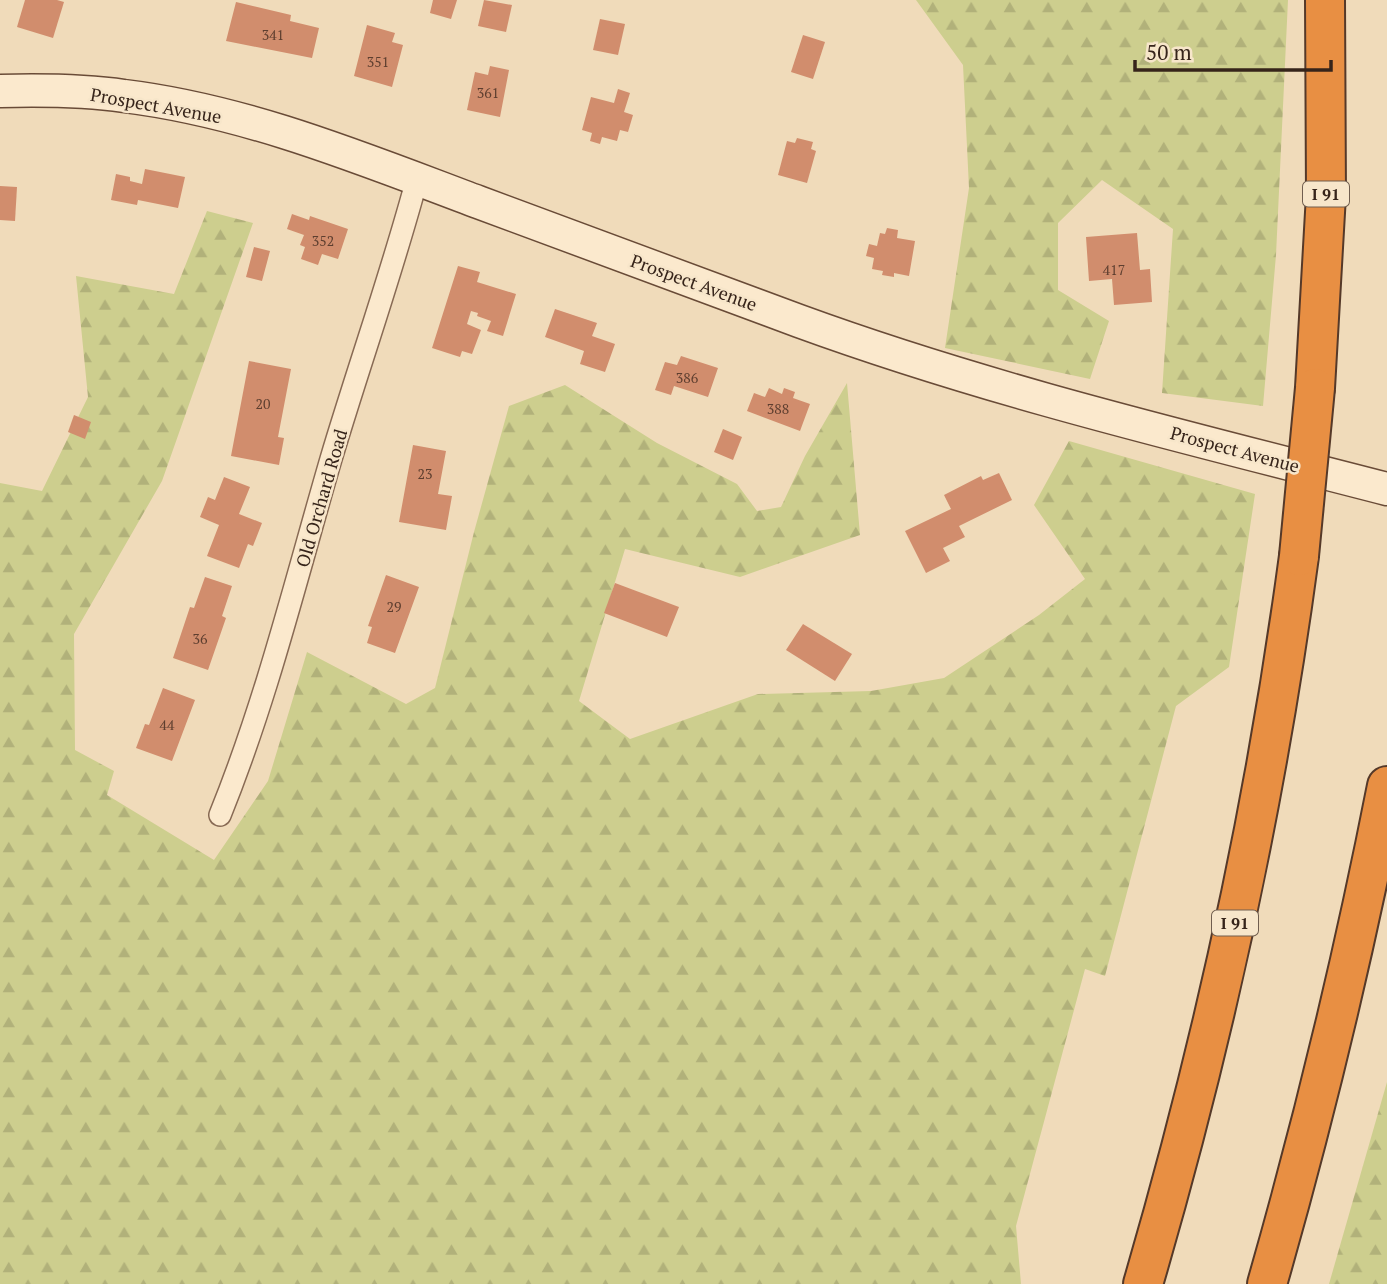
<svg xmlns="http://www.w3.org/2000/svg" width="1387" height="1284" viewBox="0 0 1387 1284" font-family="'PT Serif',serif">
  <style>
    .forest { fill: url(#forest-firs) }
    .building { fill: #d18d6d }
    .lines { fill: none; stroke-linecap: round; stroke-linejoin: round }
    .street-casing { stroke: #886a54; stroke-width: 24 }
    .secondary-casing { stroke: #694b37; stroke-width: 35 }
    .highway-casing { stroke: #553929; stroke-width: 42 }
    .street { stroke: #fbe9cd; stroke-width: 21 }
    .secondary { stroke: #fbe9cd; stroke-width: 32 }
    .highway { stroke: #e88f43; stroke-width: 38 }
    .highway-bridge-casing { stroke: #553929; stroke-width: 42; stroke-linecap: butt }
    .highway-bridge { stroke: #e88f43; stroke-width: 38 }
    .labels { text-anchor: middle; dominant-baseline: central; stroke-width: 5; stroke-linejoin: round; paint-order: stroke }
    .number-label { font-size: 14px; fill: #5d3e2f }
    .shield { fill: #f7e6ca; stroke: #705e4f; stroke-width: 2 }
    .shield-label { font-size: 16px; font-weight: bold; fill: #36241a }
    .street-label { font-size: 18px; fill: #36241a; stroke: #f7e6ca }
  </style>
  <defs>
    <pattern id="forest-firs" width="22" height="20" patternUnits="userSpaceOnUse" patternTransform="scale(1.75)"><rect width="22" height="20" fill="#cdce8e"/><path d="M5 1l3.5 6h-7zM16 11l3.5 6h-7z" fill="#b1b17a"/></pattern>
  </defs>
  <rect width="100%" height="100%" fill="#f0dbba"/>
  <g class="forest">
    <polygon points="916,0 1288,0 1276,255 1263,406 1162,393 1173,229 1102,180 1058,223 1058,290 1109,321 1090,379 945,348 969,188 963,65"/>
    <polygon points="207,211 253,223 162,481 74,634 75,750 114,771 107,795 214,860 268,781 307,652 406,704 435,688 474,532 509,406 565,385 657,443 737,484 757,511 781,507 805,456 847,383 860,535 740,577 625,549 579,701 630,739 758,694 871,691 944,678 1039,615 1085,579 1034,505 1069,441 1255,494 1229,667 1176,706 1105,976 1085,969 1016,1226 1021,1284 0,1284 0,483 42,491 88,397 76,276 174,294"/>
    <polygon points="1387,1082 1387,1284 1329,1284"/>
  </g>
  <g class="building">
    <polygon points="25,0 57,0 64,2 53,38 17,27"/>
    <polygon points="433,0 457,0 451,19 430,13"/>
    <polygon points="484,0 512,5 506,32 478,26"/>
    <polygon points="236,2 291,15 290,21 319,28 312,58 226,41"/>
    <polygon points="600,19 625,24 618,55 593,50"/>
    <polygon points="367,25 395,33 392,42 403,45 392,87 354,76"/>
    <polygon points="803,35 825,42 813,79 791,72"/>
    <polygon points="490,66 509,70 500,117 467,110 475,72 488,75"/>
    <polygon points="618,89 630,93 624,112 633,115 628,132 620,130 617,141 602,137 600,144 590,141 592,133 582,130 591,97 614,103"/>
    <polygon points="797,138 813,142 811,149 816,151 807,183 778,175 787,141 795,143"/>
    <polygon points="145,169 185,177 178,208 138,200 137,205 111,200 116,174 130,177 130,181 142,184"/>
    <polygon points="0,186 17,187 15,221 0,220"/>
    <polygon points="292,214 309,220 310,216 348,229 338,259 322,254 318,265 301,259 305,247 300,245 304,235 287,229"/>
    <polygon points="887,228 898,230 897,238 915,241 909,276 894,273 894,277 882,275 883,271 872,269 874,258 866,256 869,244 877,246 880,233 885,234"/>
    <polygon points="1137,233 1140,270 1150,269 1152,302 1114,305 1112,279 1089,281 1086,237"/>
    <polygon points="254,247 270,251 262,281 246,277"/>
    <polygon points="458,266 480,272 477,282 516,294 503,336 487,331 491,321 477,316 478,313 471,311 467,324 481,330 472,354 462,351 460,357 432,348"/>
    <polygon points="555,309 597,323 592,336 615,344 605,372 580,364 584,351 545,337"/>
    <polygon points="681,356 718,368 708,397 674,386 671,395 655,390 665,362 677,365"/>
    <polygon points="249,361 291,369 278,437 284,438 279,465 231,456"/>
    <polygon points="769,388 782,394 784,388 795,392 793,398 810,404 800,431 747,411 754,393 765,397"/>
    <polygon points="74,415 91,422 85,439 68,432"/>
    <polygon points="723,429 742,437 733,460 714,452"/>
    <polygon points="413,445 446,451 438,494 452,496 446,530 399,522"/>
    <polygon points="999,473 1012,500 959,526 965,537 943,548 950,561 926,573 905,531 951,509 944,495 981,476 983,480"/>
    <polygon points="224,477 250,487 239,514 262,523 253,546 248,544 239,568 207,556 219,525 200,517 208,497 215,500"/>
    <polygon points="386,575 419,587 395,653 367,643 372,627 368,626"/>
    <polygon points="205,577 232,586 222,616 226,618 208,670 173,658 190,607 194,608"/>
    <polygon points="615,583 679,607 667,637 604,613"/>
    <polygon points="803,624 852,654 835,681 786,650"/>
    <polygon points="163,688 195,700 172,761 136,748 145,724 149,725"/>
  </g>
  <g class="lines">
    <defs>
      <path id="street" d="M 220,815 C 267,699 296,579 331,459 C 359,365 392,273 417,179"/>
      <path id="secondary" d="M 0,91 C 41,90 83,90 124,96 C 247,111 363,159 478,202 C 585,242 692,282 799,321 C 991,391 1190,438 1387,489"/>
      <g id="highway">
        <polyline points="1315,388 1326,195 1325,0"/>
        <path d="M 1143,1284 C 1213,1045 1266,803 1299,556"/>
        <path d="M 1267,1284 C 1314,1120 1354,954 1387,786"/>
      </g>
    </defs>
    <use href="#street" class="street-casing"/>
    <use href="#secondary" class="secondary-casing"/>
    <use href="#highway" class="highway-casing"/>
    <use href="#street" class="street"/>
    <use href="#secondary" class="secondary"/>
    <use href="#highway" class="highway"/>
    <defs>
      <polyline id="highway-bridge" points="1299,556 1315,388"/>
    </defs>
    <use href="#highway-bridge" class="highway-bridge-casing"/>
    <use href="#highway-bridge" class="highway-bridge"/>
  </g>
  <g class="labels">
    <g class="number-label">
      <text x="273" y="34">341</text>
      <text x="378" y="61">351</text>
      <text x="488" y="92">361</text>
      <text x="323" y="240">352</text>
      <text x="1114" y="269">417</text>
      <text x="687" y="377">386</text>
      <text x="263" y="403">20</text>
      <text x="778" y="408">388</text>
      <text x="425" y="473">23</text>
      <text x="394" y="606">29</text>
      <text x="200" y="638">36</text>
      <text x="167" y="724">44</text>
    </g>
    <g class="shield">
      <rect x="1303" y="181.5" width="46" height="25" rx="5"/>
      <rect x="1212" y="910.5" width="46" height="25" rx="5"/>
    </g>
    <g class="shield-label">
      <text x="1326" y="194">I 91</text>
      <text x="1235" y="923">I 91</text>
    </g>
    <g class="street-label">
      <text transform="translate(156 105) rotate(10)">Prospect Avenue</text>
      <text transform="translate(694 282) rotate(20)">Prospect Avenue</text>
      <text transform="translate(1235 449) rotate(15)">Prospect Avenue</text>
      <text transform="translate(321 498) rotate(-74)">Old Orchard Road</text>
    </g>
  </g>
  <path d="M1135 60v10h196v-10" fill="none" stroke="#36241a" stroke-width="3.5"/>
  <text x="1146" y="60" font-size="21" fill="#36241a" stroke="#f7e6ca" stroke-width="5" paint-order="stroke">50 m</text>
</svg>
